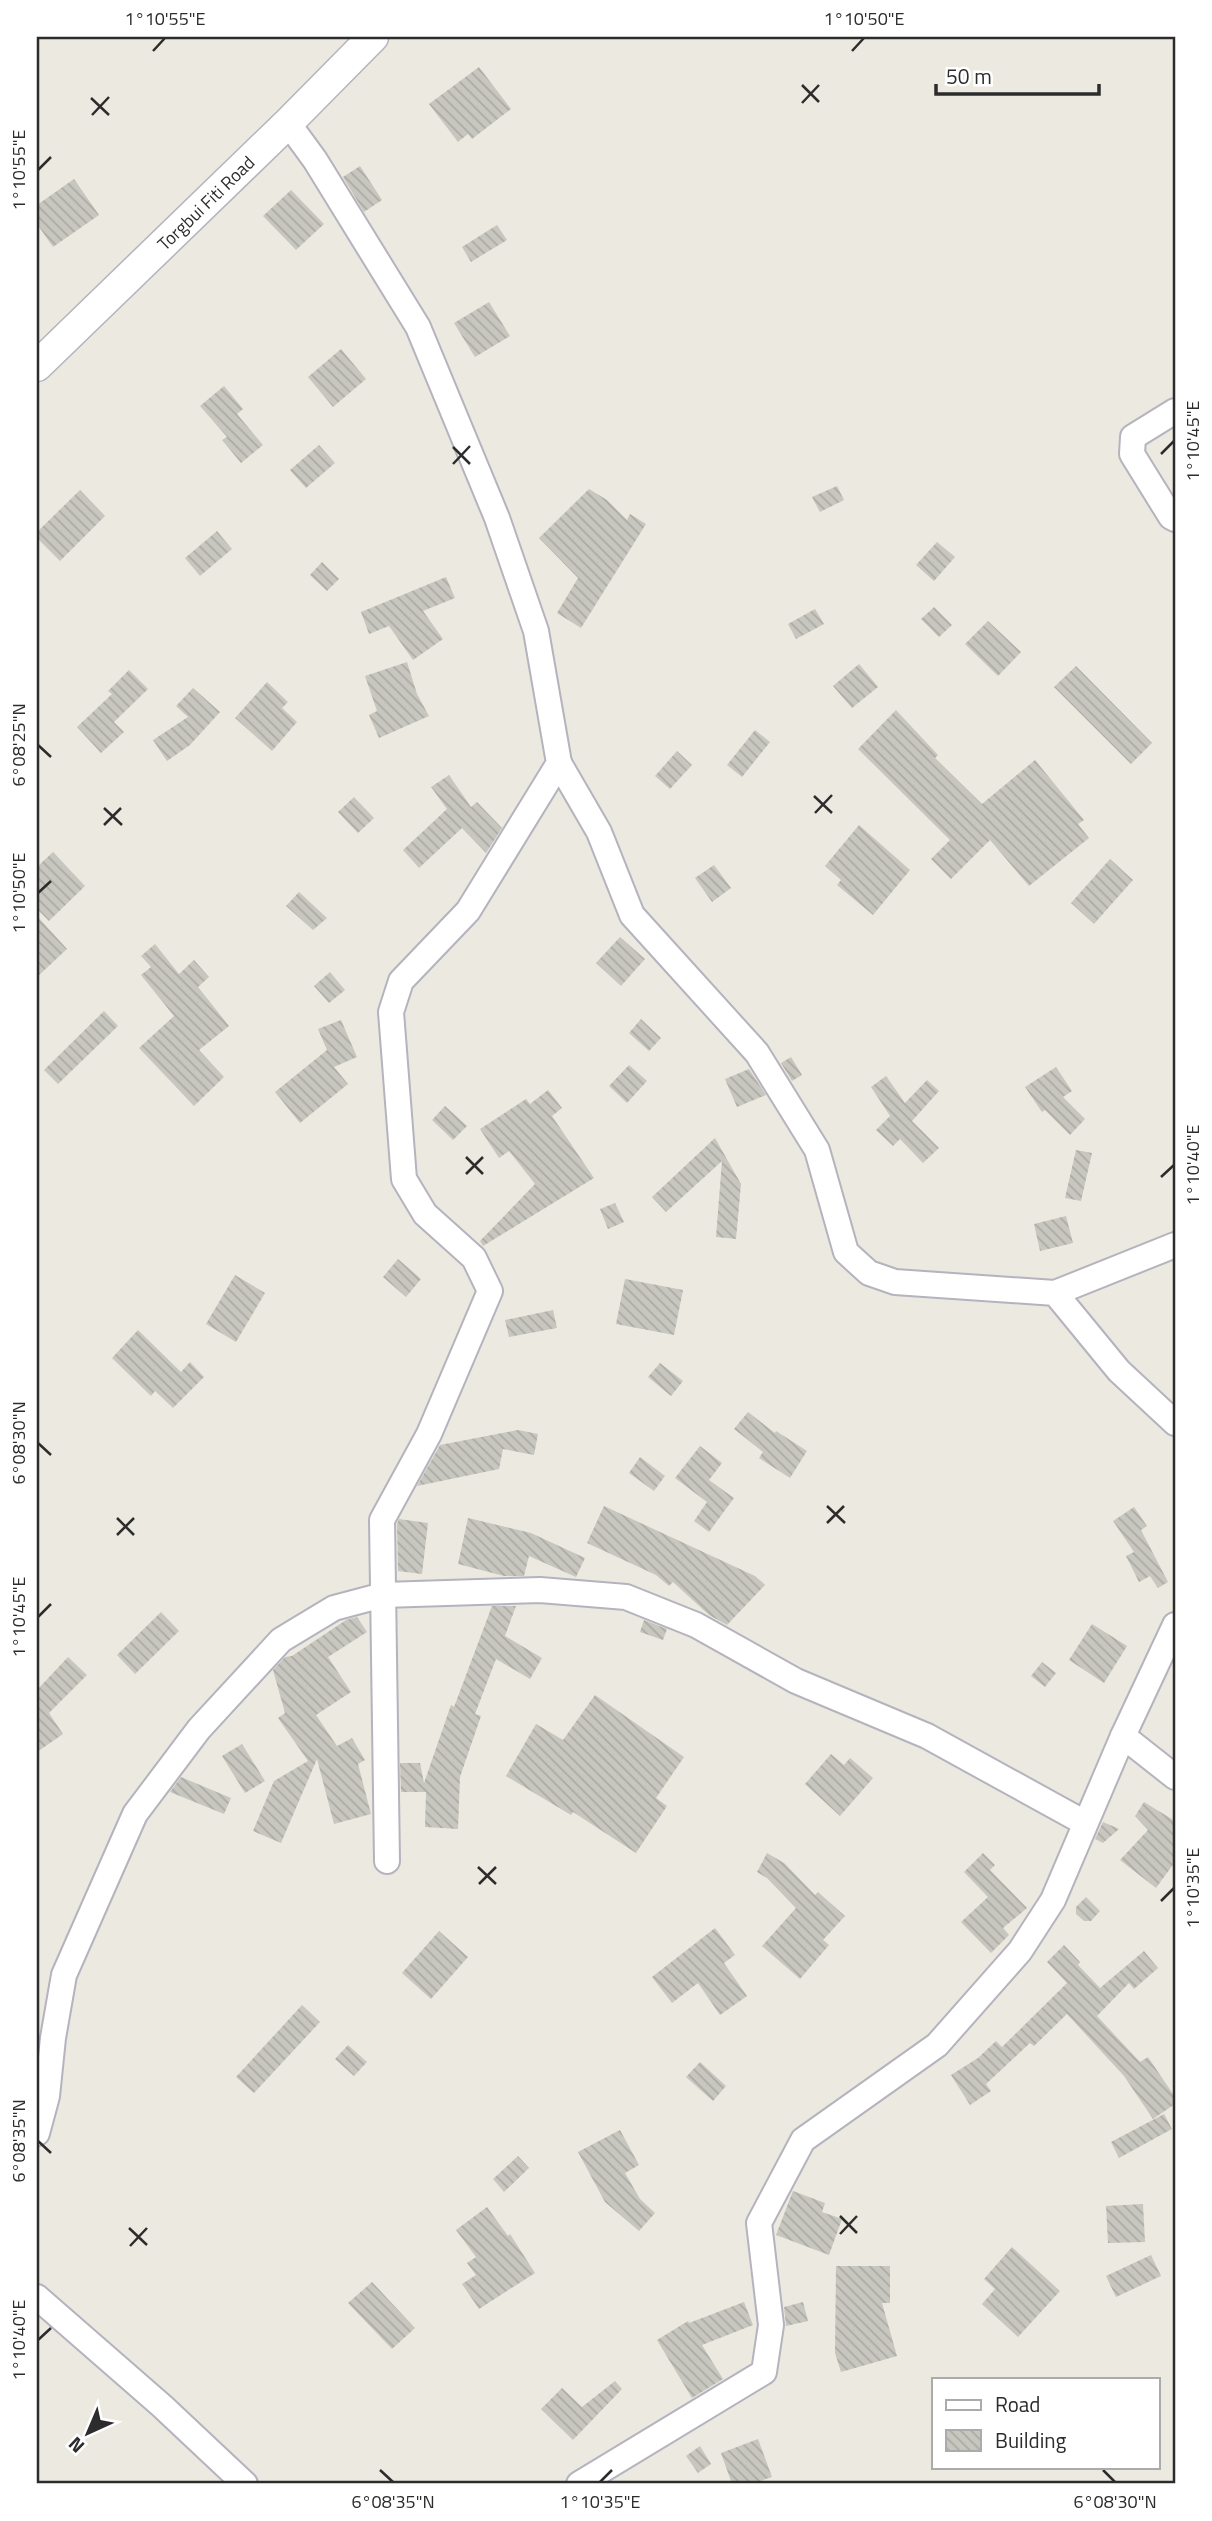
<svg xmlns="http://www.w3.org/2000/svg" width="1212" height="2521" viewBox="0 0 1212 2521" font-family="'Titillium Web',sans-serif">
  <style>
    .building { fill: url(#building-back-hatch) }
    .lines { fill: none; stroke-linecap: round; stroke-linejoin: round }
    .minor-casing { stroke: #b4b3be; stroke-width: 28 }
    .tertiary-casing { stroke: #b4b3be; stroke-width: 33 }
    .minor { stroke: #fff; stroke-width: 24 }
    .tertiary { stroke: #fff; stroke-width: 30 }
    .ticks { fill: none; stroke: #2c2c2c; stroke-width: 2.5 }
    .labels { text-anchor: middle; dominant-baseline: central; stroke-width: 5; stroke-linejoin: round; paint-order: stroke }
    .street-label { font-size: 18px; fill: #2c2c2c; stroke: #fff }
    .neatline { fill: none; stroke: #2c2c2c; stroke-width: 2.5 }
    .ticks-label { font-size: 18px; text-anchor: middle; fill: #2c2c2c }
  </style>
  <defs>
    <pattern id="building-back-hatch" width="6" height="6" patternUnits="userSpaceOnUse" patternTransform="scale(1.75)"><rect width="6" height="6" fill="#c7c6bf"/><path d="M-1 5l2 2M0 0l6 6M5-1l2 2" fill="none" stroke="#abaaa4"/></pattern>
  </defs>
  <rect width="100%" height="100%" fill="#ece9e0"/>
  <g class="building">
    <polygon points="479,67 511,109 472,139 468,134 458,142 429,104"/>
    <polygon points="360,166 382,200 364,212 343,177"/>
    <polygon points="74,179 99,215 53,247 37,224 37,205"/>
    <polygon points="291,190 324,224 296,250 263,216"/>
    <polygon points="497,225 507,240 471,262 462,247"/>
    <polygon points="489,302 510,336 475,357 454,323"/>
    <polygon points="341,349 366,379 333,407 308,377"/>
    <polygon points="224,386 243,409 237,414 263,445 241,463 222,440 227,437 200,406"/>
    <polygon points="319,445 335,463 306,488 290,470"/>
    <polygon points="837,486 844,500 820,512 812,497"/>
    <polygon points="589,489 607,500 627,520 630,514 646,524 581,628 557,613 578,578 539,538"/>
    <polygon points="80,490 105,516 60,561 37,538 37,532"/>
    <polygon points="217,531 232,549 200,576 185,558"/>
    <polygon points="937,542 955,557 934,581 916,565"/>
    <polygon points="322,562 339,579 327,591 310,575"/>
    <polygon points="446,577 455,598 423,611 443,639 413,660 389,626 369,634 361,612"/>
    <polygon points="934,607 952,625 939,637 921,619"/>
    <polygon points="815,609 824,624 796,639 788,624"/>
    <polygon points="988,621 1021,652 998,676 965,644"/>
    <polygon points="407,662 417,694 429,716 379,738 369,715 377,711 365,676"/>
    <polygon points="859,664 878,687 852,708 833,686"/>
    <polygon points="1076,666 1152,743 1131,764 1054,687"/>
    <polygon points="129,670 148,689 114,722 124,732 101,753 77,727 112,694 108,691"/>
    <polygon points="267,682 288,702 282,708 297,722 272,751 235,718"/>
    <polygon points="193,688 220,712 190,745 167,761 153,740 188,717 176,706"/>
    <polygon points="896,710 938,755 935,758 982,804 1035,760 1084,820 1078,824 1089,838 1029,886 990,840 951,879 931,859 950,840 858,749"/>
    <polygon points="755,730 770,742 742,777 727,765"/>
    <polygon points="677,751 692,765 670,789 655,776"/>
    <polygon points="449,775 471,807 477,802 502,828 486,853 462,828 419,868 403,850 447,809 431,787"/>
    <polygon points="354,797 374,818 358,833 338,812"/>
    <polygon points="859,825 910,870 873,915 837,885 841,880 825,866"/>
    <polygon points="53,852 85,886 49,921 37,909 37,867"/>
    <polygon points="1110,859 1133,880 1094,924 1071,903"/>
    <polygon points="714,865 731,888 712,902 695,878"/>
    <polygon points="299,892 327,918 313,930 286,906"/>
    <polygon points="37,916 67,949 37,977"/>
    <polygon points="620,937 645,959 621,986 596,963"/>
    <polygon points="155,944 179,974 194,960 209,977 198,987 229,1026 199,1050 224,1077 194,1106 139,1048 174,1016 141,975 151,967 141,956"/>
    <polygon points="330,972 345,990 329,1003 314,986"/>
    <polygon points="104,1011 118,1026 58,1084 44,1070"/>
    <polygon points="641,1019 661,1038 649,1051 629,1033"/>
    <polygon points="341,1020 357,1057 334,1067 348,1084 300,1123 275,1092 327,1050 318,1029"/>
    <polygon points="791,1057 802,1075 792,1081 781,1063"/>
    <polygon points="629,1065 647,1081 627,1103 609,1086"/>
    <polygon points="1056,1067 1072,1091 1063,1097 1085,1119 1070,1135 1045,1110 1042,1112 1025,1087"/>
    <polygon points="749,1069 766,1095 737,1107 725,1079"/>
    <polygon points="886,1076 905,1103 927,1080 939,1091 912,1121 939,1148 923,1163 900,1139 893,1146 876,1130 890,1116 871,1087"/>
    <polygon points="548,1090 562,1108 552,1116 594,1178 483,1246 480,1241 535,1184 509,1151 499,1158 480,1129 526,1099 530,1104"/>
    <polygon points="445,1106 467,1126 453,1140 432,1120"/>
    <polygon points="715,1138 741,1184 736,1239 716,1237 722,1161 666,1212 652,1197"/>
    <polygon points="1076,1150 1092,1153 1081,1201 1065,1198"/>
    <polygon points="615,1203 624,1222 608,1229 600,1209"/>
    <polygon points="1066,1216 1073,1243 1040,1251 1034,1224"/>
    <polygon points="398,1259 421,1279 406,1297 383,1277"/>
    <polygon points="235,1275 265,1293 236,1342 206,1324"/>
    <polygon points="625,1279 683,1290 674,1335 616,1324"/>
    <polygon points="553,1310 557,1328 509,1337 505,1320"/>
    <polygon points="138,1330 181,1372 190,1362 204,1377 173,1408 155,1391 151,1396 112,1358"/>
    <polygon points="660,1363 683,1381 671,1396 648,1377"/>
    <polygon points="748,1412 775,1433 776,1431 807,1451 790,1478 759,1458 763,1452 734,1429"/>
    <polygon points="518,1430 538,1434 534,1455 503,1449 499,1469 417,1486 440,1445"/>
    <polygon points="700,1446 722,1463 709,1480 734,1498 709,1532 694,1521 707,1502 675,1478"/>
    <polygon points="640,1457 665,1476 654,1491 629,1473"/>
    <polygon points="604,1506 755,1576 765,1585 727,1625 709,1615 673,1582 669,1586 656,1575 587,1543"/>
    <polygon points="1134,1507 1147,1526 1141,1530 1168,1582 1158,1588 1150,1576 1139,1582 1126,1556 1134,1552 1113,1521"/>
    <polygon points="468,1518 531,1533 585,1558 576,1577 529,1556 524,1576 504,1576 458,1564"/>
    <polygon points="399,1519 428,1523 422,1574 398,1571 397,1524"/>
    <polygon points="492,1606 516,1606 505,1636 542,1658 530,1679 496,1659 475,1714 481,1716 460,1777 458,1829 425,1827 426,1792 401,1792 400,1763 420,1763 424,1783 451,1705 454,1707"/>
    <polygon points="161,1612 179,1631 135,1674 117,1655"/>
    <polygon points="357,1617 367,1632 328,1657 351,1692 316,1715 337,1746 352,1738 365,1760 358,1764 371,1814 334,1824 317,1759 281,1843 253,1831 274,1781 308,1761 278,1718 285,1713 273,1670 285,1657 292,1656 346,1620"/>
    <polygon points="644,1620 667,1629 663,1640 640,1632"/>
    <polygon points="1092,1624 1127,1646 1104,1683 1069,1660"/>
    <polygon points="68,1657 87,1675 49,1713 63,1734 37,1752 37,1690"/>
    <polygon points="1042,1662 1056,1673 1045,1687 1031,1676"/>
    <polygon points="595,1695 684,1757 656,1798 667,1806 636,1853 573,1812 571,1815 506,1776 536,1724 563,1740"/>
    <polygon points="242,1744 265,1781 245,1793 222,1756"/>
    <polygon points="831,1754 844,1765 850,1758 873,1778 840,1816 805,1784"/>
    <polygon points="181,1777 231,1798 224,1814 170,1792"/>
    <polygon points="1144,1802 1175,1821 1175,1862 1156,1888 1120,1860 1148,1830 1135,1816"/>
    <polygon points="1103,1822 1119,1829 1103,1843 1095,1839"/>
    <polygon points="767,1853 784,1863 815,1895 818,1892 845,1916 823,1940 829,1945 800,1979 762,1946 796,1908 767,1878 757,1872"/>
    <polygon points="983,1853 995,1865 990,1870 1027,1908 1003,1928 1009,1935 991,1953 961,1922 988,1897 964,1872"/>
    <polygon points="1086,1897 1100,1911 1091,1921 1084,1921 1076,1914 1076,1907"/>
    <polygon points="715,1928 735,1955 724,1963 747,1996 720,2015 698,1983 672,2003 652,1977"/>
    <polygon points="439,1931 468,1957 431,1999 402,1973"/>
    <polygon points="1064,1945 1080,1962 1078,1965 1100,1988 1144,1951 1158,1968 1134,1989 1129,1983 1097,2016 1140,2062 1148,2057 1175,2097 1175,2104 1153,2119 1124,2076 1067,2014 1034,2046 1030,2043 986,2084 991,2091 970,2105 951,2075 978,2058 996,2041 1002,2047 1067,1983 1047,1962"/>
    <polygon points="302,2005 320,2022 254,2093 236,2077"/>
    <polygon points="348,2045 367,2062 354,2076 335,2059"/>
    <polygon points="700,2062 726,2086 713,2101 686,2077"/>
    <polygon points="1164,2114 1172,2129 1119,2158 1111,2142"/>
    <polygon points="620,2130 639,2165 625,2173 640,2199 655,2213 639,2231 605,2202 578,2152"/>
    <polygon points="518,2156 529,2168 504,2192 493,2179"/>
    <polygon points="793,2191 825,2203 822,2212 842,2219 829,2255 776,2235"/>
    <polygon points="1143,2204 1145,2242 1108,2243 1106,2206"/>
    <polygon points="487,2207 508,2236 510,2234 535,2273 479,2309 462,2284 476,2275 467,2263 476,2257 456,2230"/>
    <polygon points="1012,2247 1060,2291 1018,2337 982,2304 995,2289 984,2279"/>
    <polygon points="1151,2255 1161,2276 1116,2297 1106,2276"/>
    <polygon points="836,2266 890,2266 890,2303 882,2303 897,2356 841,2372 835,2353"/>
    <polygon points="372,2282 415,2328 392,2349 348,2303"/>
    <polygon points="744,2302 753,2325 702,2345 723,2379 692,2398 657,2340 688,2321 689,2323"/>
    <polygon points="803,2302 808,2321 786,2326 784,2307"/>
    <polygon points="615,2381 622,2389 573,2440 541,2409 562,2388 582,2407"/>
    <polygon points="758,2439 772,2477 751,2484 732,2484 721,2453"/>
    <polygon points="700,2446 711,2464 698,2473 686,2456"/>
  </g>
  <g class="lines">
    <defs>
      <g id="minor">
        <polyline points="288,123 315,160 418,327 497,518 536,631 559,763 468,911 401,981 391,1012 404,1179 425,1214 474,1258 490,1291 429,1434 382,1520 387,1861"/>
        <polyline points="1175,411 1133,437 1132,454 1171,517 1175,519"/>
        <polyline points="559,763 599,832 632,915 757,1053 817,1150 846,1252 869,1273 895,1282 1055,1293 1119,1371 1175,1423"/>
        <polyline points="1055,1293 1175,1245"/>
        <polyline points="1123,1736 1175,1777"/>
        <polyline points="37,2133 47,2096 53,2038 64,1975 135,1814 199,1729 281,1640 334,1608 383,1595 540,1590 626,1597 696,1625 796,1681 927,1736 1085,1823"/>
        <polyline points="37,2297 162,2406 245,2484"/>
        <polyline points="579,2484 764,2372 771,2325 759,2223 803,2140 937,2045 1020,1951 1053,1900 1123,1736 1175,1625"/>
      </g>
      <polyline id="tertiary" points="37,366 288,123 373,37"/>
    </defs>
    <use href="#minor" class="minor-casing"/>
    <use href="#tertiary" class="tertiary-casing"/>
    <use href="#minor" class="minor"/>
    <use href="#tertiary" class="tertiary"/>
  </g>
  <path class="ticks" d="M 153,51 L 165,38M 852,51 L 864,38M 802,85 L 819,102M 91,98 L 109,115M 802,103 L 819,85M 92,115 L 109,97M 38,170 L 51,157M 453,447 L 470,464M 1161,454 L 1174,441M 453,464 L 470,446M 38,745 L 51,757M 814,796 L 832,813M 104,808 L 122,825M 815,813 L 832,795M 104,825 L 121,808M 38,893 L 51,881M 466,1157 L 483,1174M 466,1174 L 483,1157M 1161,1177 L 1174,1165M 38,1443 L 51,1455M 827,1506 L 845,1523M 117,1518 L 134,1535M 827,1523 L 844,1506M 117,1535 L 134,1518M 38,1617 L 51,1604M 478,1867 L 496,1884M 479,1884 L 496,1867M 1161,1901 L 1174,1888M 38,2141 L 51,2153M 840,2216 L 857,2233M 129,2228 L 147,2245M 840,2234 L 857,2216M 130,2246 L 147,2228M 38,2340 L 51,2328M 380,2470 L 393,2482M 1103,2470 L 1115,2482M 600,2482 L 612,2470"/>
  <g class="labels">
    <g class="street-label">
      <text transform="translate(206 203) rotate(-44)">Torgbui Fiti Road</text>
    </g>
  </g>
  <rect width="1212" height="2521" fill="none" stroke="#ffffff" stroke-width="77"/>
  <rect x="932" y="2378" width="228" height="91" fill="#ffffff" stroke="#ababab" stroke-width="2"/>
  <rect x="946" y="2400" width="35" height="10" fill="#ffffff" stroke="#ababab" stroke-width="2"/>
  <text x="995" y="2412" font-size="21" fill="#2c2c2c">Road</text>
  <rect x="946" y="2430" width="35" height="21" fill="url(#building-back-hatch)" stroke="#ababab" stroke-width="2"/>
  <text x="995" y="2448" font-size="21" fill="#2c2c2c">Building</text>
  <g transform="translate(88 2433) rotate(224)" stroke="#ffffff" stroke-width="5" paint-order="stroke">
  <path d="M0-5L12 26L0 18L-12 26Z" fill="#2c2c2c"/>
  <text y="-10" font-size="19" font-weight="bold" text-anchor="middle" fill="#2c2c2c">N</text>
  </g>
  <path d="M936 84v10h163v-10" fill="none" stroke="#2c2c2c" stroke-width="3.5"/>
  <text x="946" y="84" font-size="21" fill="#2c2c2c" stroke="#ffffff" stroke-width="5" paint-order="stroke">50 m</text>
  <rect x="38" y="38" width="1136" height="2444" class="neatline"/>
  <g class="ticks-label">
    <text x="165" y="25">1°10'55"E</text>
    <text x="864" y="25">1°10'50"E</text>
    <text transform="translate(19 170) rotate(-90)" y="6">1°10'55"E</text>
    <text transform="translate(1193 441) rotate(-90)" y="6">1°10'45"E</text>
    <text transform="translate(19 745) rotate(-90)" y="6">6°08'25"N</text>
    <text transform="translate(19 893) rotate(-90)" y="6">1°10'50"E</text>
    <text transform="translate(1193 1165) rotate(-90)" y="6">1°10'40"E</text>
    <text transform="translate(19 1443) rotate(-90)" y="6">6°08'30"N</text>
    <text transform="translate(19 1617) rotate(-90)" y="6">1°10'45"E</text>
    <text transform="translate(1193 1888) rotate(-90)" y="6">1°10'35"E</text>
    <text transform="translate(19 2141) rotate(-90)" y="6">6°08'35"N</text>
    <text transform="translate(19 2340) rotate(-90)" y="6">1°10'40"E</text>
    <text x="393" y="2508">6°08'35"N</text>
    <text x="600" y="2508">1°10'35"E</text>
    <text x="1115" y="2508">6°08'30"N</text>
  </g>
</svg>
